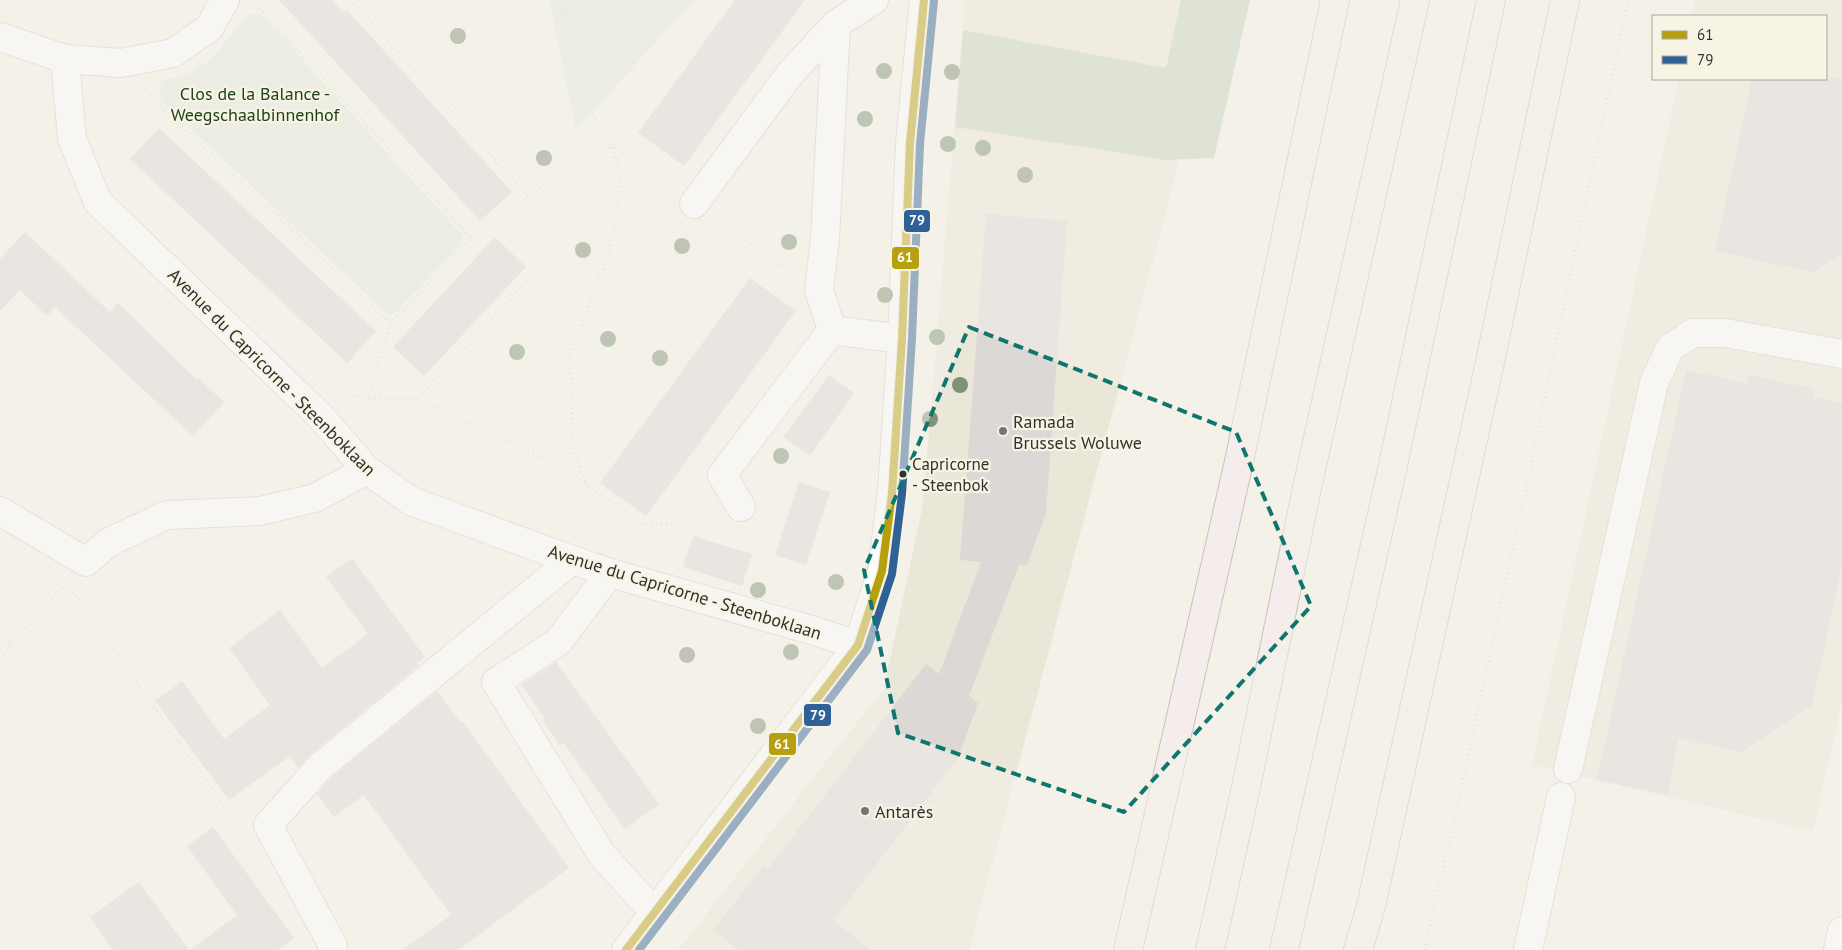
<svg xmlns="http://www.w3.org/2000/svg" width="1842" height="950" viewBox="0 0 1842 950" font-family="'PT Sans',sans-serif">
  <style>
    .built { fill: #ebe7d8 }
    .green { fill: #e2ecdb }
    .forest { fill: #c6d3bf }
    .building { fill: #dcd8d6 }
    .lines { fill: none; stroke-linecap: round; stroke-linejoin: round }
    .minor-casing { stroke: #d1cfc9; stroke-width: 30 }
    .highway-casing { stroke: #cac0bd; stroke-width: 30 }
    .path { stroke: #d9d8d6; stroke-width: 3; stroke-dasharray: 1 4; stroke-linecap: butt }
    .minor { stroke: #fdfdfc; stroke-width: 28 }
    .highway { stroke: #f5edec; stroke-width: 28 }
    .bus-1-casing { stroke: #f8f4e5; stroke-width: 11 }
    .bus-2-casing { stroke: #f8f4e5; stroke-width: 11 }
    .bus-1 { stroke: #b7a010; stroke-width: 8 }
    .bus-2 { stroke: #306196; stroke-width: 8 }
    .tree { fill: #7f9176 }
    .marked { fill: none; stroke: #0f766e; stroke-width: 4; stroke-dasharray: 10 6; stroke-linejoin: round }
    .poi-dot { fill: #76746e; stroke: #f8f4e5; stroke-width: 2 }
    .bus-dot { fill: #32312b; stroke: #f8f4e5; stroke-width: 2 }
    .labels { text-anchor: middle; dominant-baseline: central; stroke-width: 4.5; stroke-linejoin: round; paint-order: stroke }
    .bus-label { font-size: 17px; fill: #32312b; stroke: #f8f4e5; text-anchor: start }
    .park-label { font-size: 18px; fill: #1f4218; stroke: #f8f4e5 }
    .street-label { font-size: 18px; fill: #32312b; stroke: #f8f4e5 }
    .poi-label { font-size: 18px; fill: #32312b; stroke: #f8f4e5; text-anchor: start }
    .line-badge { stroke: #f8f4e5; stroke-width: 2 }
    .badge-label { font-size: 14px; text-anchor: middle; font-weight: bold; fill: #fff }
  </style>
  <rect width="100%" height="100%" fill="#f4f1e9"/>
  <g class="built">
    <polygon points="965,0 1213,0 1175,178 969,950 678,950 884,688 923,504"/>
    <polygon points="1696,0 1842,0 1842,702 1813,831 1532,765 1679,79 1826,79 1826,16 1692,16"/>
  </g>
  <g class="green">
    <polygon points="549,0 694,0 576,130"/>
    <path d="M 247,14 L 261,14 L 463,236 L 463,242 L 394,314 L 387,314 L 161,101 L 159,89 L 164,80 C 172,78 181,77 188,74 C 213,62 230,36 247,14 Z"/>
  </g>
  <polygon class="forest" points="1181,0 1250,0 1214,158 1165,160 955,127 963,30 1166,68"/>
  <g class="building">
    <polygon points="279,0 332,0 343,12 347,10 512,192 480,221"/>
    <polygon points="735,0 805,0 684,166 638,133"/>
    <polygon points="1752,79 1842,79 1842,254 1813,272 1715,251"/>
    <polygon points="159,128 376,331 347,363 130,159"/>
    <polygon points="986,214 1067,221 1046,513 1027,565 1019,565 969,696 978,703 959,756 834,920 870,950 739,950 713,930 763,866 768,869 926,664 939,674 981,562 960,560"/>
    <polygon points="25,232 110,312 118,303 197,380 198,378 224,402 193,436 55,307 47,316 20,290 0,311 0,259"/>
    <polygon points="495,237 526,267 424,376 393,347"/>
    <polygon points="750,278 796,311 646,516 600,483"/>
    <polygon points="1686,370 1748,384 1749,375 1815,389 1813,397 1842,404 1842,565 1812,705 1741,752 1678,738 1668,795 1597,780"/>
    <polygon points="829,375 854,393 810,456 783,437"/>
    <polygon points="799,482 830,492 806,565 775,555"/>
    <polygon points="693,536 752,554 742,586 683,567"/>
    <polygon points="352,558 425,657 417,663 419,665 310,755 298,768 290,756 229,800 155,701 182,681 224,739 270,705 229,648 280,610 322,668 368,634 326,577"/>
    <polygon points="556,662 659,804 625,829 563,742 560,745 542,720 545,718 521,685"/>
    <polygon points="437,691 461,723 463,722 569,868 458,950 402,950 451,915 364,795 334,817 317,794 331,778"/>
    <polygon points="213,827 294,938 278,950 190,950 237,915 187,846"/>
    <polygon points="139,882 189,950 113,950 90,917"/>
  </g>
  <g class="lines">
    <defs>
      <g id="minor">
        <polyline points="874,0 836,24 825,239 819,290 832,330 902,339"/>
        <polyline points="0,37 65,59 121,63 173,53 209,28 225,0"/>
        <polyline points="65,59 72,139 98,202 320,416 367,470 411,501 572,560 610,573 808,629 858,645"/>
        <polyline points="694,204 789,75 836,24"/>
        <polyline points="741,507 722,475 832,330"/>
        <polyline points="0,511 86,562 109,542 167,515 260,511 315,498 367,470"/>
        <polyline points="610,573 558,642 496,682 602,855 654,912"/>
        <polyline points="1568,769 1654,383 1670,348 1693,333 1725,333 1842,354"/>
        <polyline points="332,950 333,946 268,825 320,767 572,560"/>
        <polyline points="626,950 858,645 882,571 892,493 902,339 910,143 924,0"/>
        <polyline points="1528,950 1561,797"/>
        <polyline points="1838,950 1842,931"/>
      </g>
      <g id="highway">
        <polyline points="1128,950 1240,457 1335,0"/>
        <polyline points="1210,950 1246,787 1307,488 1415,0"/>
        <polyline points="1284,950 1392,470 1491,0"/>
        <polyline points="1358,950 1371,906 1490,362 1565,0"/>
      </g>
    </defs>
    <use href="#minor" class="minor-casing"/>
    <use href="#highway" class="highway-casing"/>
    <g class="path">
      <polyline points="351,0 528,196"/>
      <polyline points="561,0 563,14"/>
      <polyline points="584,0 563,14 584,99 612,146 667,184"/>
      <polyline points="147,91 162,107 391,323 471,238 257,6"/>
      <polyline points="721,223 779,266 788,260"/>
      <polyline points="471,238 528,196 612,146 622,188 608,254 570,356 573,452 587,485 562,521"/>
      <polyline points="391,323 368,398 417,399 569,470 587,485 643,524 689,525 702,505"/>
      <polyline points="345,391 347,394 368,398"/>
      <polyline points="417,399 529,279"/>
      <polyline points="73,592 228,812 237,815"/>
      <polyline points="0,638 11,643 0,663"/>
      <polyline points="11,643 63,587"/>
      <polyline points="1425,950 1527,487 1600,129 1628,0"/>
    </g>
    <use href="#minor" class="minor"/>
    <use href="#highway" class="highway"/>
    <defs>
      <polyline id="bus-1" points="626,950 858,645 882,571 892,493 902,339 910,143 924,0"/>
      <polyline id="bus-2" points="639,950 867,650 892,574 902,494 912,339 920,144 934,1"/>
    </defs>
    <use href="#bus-1" class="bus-1-casing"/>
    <use href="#bus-2" class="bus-2-casing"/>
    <use href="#bus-1" class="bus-1"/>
    <use href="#bus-2" class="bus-2"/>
  </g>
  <g class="tree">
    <circle cx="458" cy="36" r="8"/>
    <circle cx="884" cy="71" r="8"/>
    <circle cx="952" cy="72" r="8"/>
    <circle cx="865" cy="119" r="8"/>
    <circle cx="948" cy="144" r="8"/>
    <circle cx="983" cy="148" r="8"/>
    <circle cx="544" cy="158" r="8"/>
    <circle cx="1025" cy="175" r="8"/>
    <circle cx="789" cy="242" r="8"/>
    <circle cx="682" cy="246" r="8"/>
    <circle cx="583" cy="250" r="8"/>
    <circle cx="885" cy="295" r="8"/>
    <circle cx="937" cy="337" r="8"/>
    <circle cx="608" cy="339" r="8"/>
    <circle cx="517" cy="352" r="8"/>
    <circle cx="660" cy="358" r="8"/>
    <circle cx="960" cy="385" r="8"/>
    <circle cx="930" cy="419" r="8"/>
    <circle cx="781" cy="456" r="8"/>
    <circle cx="836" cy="582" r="8"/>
    <circle cx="758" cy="590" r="8"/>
    <circle cx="791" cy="652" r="8"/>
    <circle cx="687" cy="655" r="8"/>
    <circle cx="758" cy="726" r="8"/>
  </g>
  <path d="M0 0H1842V950H0ZM 969,327 L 1236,432 L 1311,606 L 1124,812 L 898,733 L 864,570 Z" fill="#f4f1e9" fill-opacity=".55" fill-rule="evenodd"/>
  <path class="marked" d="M 969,327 L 1236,432 L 1311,606 L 1124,812 L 898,733 L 864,570 Z"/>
  <g class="poi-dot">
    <circle cx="1003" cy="431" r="5"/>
    <circle cx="865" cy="811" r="5"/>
  </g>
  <circle class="bus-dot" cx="903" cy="474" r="4.5"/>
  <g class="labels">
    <g class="bus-label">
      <text x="912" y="464">Capricorne<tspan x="912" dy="21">- Steenbok</tspan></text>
    </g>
    <g class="park-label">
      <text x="255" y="93">Clos de la Balance -<tspan x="255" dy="21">Weegschaalbinnenhof</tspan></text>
    </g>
    <g class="street-label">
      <text transform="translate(272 372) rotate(45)">Avenue du Capricorne - Steenboklaan</text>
      <text transform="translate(685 592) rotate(17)">Avenue du Capricorne - Steenboklaan</text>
    </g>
    <g class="poi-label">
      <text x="1013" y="421">Ramada<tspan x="1013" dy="21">Brussels Woluwe</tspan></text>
      <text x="875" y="811">Antarès</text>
    </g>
  </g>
  <g class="line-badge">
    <rect x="903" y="209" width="28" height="24" rx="5" fill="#306196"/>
    <rect x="891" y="246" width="29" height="24" rx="5" fill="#b7a010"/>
    <rect x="803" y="703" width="29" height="24" rx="5" fill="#306196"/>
    <rect x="768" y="732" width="29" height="24" rx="5" fill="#b7a010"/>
  </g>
  <g class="badge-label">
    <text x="917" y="225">79</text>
    <text x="905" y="262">61</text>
    <text x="818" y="720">79</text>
    <text x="782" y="749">61</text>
  </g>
  <rect x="1652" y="15" width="175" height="65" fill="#f8f4e5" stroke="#a9a69b"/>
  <rect x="1662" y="31" width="25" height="8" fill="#b7a010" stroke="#a9a69b"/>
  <text x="1697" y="40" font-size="15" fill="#32312b">61</text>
  <rect x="1662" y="56" width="25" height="8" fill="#306196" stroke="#a9a69b"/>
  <text x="1697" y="65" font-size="15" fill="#32312b">79</text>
</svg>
